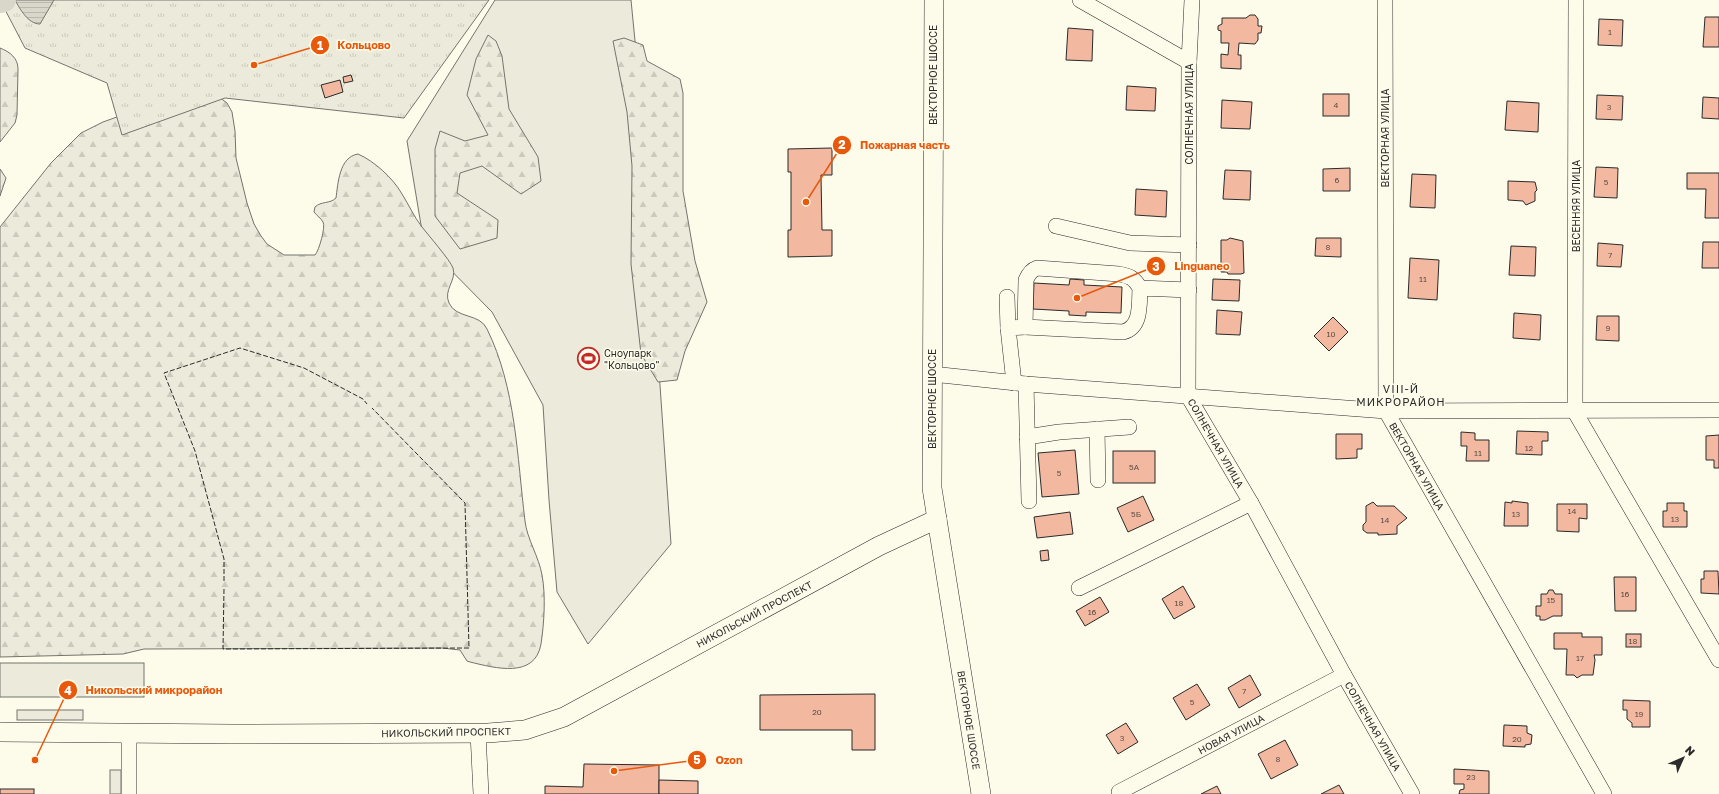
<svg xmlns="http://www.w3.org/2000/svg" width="1719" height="794" viewBox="0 0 1719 794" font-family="'Golos Text',sans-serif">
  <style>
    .green { fill: #ecebdb; stroke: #74746e }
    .forest { fill: url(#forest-firs); stroke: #74746e }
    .park { fill: url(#park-tufts); stroke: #74746e }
    .parking { fill: #eceadb; stroke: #74746e }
    .water { fill: url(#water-rules); stroke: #74746e }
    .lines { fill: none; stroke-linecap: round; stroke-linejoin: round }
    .river { stroke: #d8d7c9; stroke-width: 24 }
    .building { fill: #f2b8a0; stroke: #2b2b2b }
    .minor-casing { stroke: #2b2b2b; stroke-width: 16 }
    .major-casing { stroke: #2b2b2b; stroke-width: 20 }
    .minor { stroke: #fdfbea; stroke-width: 15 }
    .major { stroke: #fdfbea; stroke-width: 19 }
    .fence { stroke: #2b2b2b; stroke-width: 1; stroke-dasharray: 5 2; stroke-linecap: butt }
    .labels { text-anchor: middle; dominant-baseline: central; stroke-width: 3; stroke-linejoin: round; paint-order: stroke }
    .number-label { font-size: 8px; fill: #5d4e48 }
    .street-label { font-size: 10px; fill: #2b2b2b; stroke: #fdfbea }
    .poi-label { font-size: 10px; fill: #2b2b2b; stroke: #fdfbea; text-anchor: start }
    .neighbourhood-label { font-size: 11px; letter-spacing: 1px; fill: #2b2b2b; stroke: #fdfbea }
    .leader { fill: none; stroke: #e8590c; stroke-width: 1.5 }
    .callout-dot { fill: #e8590c; stroke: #fdfbea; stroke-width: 1.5 }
    .mark-label { font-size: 12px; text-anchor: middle; font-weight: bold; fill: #fff }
    .callout-label { font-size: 11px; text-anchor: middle; font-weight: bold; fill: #e8590c; stroke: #fdfbea; stroke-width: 3; stroke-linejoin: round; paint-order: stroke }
  </style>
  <defs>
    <pattern id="forest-firs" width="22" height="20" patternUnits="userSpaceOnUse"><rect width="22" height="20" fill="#ecebdb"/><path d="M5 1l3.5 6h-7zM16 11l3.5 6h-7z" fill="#cbcabc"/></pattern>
    <pattern id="park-tufts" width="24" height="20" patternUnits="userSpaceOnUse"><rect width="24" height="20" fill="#ecebdb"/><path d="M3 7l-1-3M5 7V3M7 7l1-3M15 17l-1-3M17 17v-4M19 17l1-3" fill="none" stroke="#cbcabc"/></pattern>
    <pattern id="water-rules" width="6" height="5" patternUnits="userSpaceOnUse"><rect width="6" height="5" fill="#d8d7c9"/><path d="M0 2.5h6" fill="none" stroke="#bab9ad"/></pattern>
  </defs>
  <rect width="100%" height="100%" fill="#fdfbea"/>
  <polygon class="green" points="495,0 631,0 639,82 671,544 588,644 557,592 549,500 543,405 492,312 424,243 407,141"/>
  <g class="forest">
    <polygon points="488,35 496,41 502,56 509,109 538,157 541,181 521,194 482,166 460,173 457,193 498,220 497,238 460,249 435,216 435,149 440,131 465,141 488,135 467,95 476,59"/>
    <polygon points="624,38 643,45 647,61 680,79 683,93 683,191 695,261 707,302 685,351 677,380 658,382 641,354 631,264 632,166 627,112 613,41"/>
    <path d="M 0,48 C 10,52 18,58 18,69 L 17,115 L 15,123 L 0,142 Z"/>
    <path d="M 215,94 L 227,103 L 232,112 L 235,131 L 236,158 L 247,203 L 254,224 L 261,236 L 267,244 L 284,255 L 315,255 C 319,251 326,226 323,222 C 321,218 317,216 314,212 L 315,207 C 321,201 330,204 336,198 C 338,184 339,157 358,154 C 374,161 393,178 402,194 C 409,205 414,217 422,227 C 429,236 450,260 453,268 C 457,280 443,290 449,303 C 456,319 480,313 487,329 C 516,388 517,456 525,521 C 527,539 539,557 542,575 C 546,596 544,624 541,644 C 535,679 495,668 470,662 L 467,661 L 460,650 L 442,648 L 144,649 L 123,654 L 0,657 L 0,227 L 51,163 L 81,133 L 103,122 L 128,113 Z"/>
    <polygon points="0,169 6,178 0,196"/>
  </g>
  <polygon class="park" points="0,0 489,0 404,118 225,98 122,135 107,83 25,48"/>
  <g class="parking">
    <rect x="0" y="663" width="144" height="34"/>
    <rect x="17" y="710" width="66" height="10"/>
    <rect x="110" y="770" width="11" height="24"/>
  </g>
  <path class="water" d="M 15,0 L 54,0 L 40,24 C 28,24 20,9 15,0 Z"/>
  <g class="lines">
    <polyline class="river" points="0,1 4,0"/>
  </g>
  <g class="building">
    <polygon points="1250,15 1255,15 1258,19 1258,26 1262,26 1261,33 1258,33 1258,40 1255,44 1239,43 1238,55 1241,55 1241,69 1221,68 1221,54 1228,55 1229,43 1221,43 1221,31 1218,30 1218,26 1222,24 1222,18 1246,18"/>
    <polygon points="1705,17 1719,17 1719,47 1703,47"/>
    <polygon points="1599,19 1623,20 1622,46 1598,45"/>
    <polygon points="1068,28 1093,30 1092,61 1066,60"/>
    <polygon points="351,75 353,81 344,83 343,77"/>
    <polygon points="340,80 343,92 325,98 321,85"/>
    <polygon points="1127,86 1156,88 1155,111 1126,110"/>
    <rect x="1323" y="94" width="26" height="22"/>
    <polygon points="1597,95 1623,96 1622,120 1596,119"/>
    <polygon points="1703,97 1719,98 1719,119 1702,118"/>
    <polygon points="1222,100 1252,102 1250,129 1221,128"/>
    <polygon points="1507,101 1539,103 1538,132 1505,130"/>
    <polygon points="832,148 832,175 821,175 822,230 832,230 832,256 788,257 788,230 791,230 791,172 788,172 788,149"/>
    <polygon points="1596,167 1618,168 1617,198 1594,197"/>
    <polygon points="1350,168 1350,191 1323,191 1323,169"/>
    <polygon points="1225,170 1251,171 1250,200 1223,199"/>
    <polygon points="1687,173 1719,173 1719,218 1705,218 1706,189 1687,189"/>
    <polygon points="1412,174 1436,175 1435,208 1410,207"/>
    <polygon points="1508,181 1535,182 1537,190 1535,192 1535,201 1526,205 1523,201 1508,200"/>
    <polygon points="1136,189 1167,191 1166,217 1135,215"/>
    <polygon points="1230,238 1243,241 1244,273 1241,274 1228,274 1227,272 1221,272 1221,240 1227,240"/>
    <polygon points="1316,238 1341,238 1341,257 1315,256"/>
    <polygon points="1703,242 1719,242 1719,268 1702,268"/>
    <polygon points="1598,243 1623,245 1621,267 1597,266"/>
    <polygon points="1511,246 1536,247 1535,276 1509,275"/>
    <polygon points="1410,258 1439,260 1437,300 1408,298"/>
    <polygon points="1070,279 1084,280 1084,285 1122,287 1121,313 1086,312 1086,316 1069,315 1069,311 1033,309 1034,283 1069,285"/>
    <polygon points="1213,279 1240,280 1239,301 1212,300"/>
    <polygon points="1217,310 1242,312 1240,335 1216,334"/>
    <polygon points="1514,313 1541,315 1540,340 1513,338"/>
    <polygon points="1597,316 1619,316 1619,341 1596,340"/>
    <polygon points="1333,317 1348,332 1329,351 1314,336"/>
    <polygon points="1517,431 1548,432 1548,441 1542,441 1542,455 1516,454"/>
    <polygon points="1461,432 1475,433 1475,440 1489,440 1489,461 1466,461 1467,446 1461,446"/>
    <polygon points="1336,434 1362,434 1362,449 1357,449 1357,458 1336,459"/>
    <polygon points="1719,435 1719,468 1714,468 1714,460 1706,460 1706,436"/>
    <polygon points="1075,450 1079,494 1042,497 1038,453"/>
    <rect x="1113" y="451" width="42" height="32"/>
    <polygon points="1143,496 1154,520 1128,532 1117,508"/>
    <polygon points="1512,501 1528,503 1528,526 1504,526 1505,502 1512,503"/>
    <polygon points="1373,502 1377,506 1394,506 1407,518 1397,526 1397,534 1378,535 1378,533 1367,533 1363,530 1363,525 1366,522 1366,506"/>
    <polygon points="1667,503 1684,503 1684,511 1687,511 1687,527 1663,527 1663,511 1667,511"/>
    <polygon points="1557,504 1587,504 1587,519 1579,518 1579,532 1557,531"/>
    <polygon points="1070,512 1073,534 1037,538 1034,517"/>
    <polygon points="1048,550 1049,560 1041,561 1040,551"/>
    <polygon points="1704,571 1718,571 1719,594 1701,593 1701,579 1704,579"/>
    <polygon points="1614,577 1636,577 1636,611 1615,611"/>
    <polygon points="1183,586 1195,607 1174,619 1162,599"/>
    <polygon points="1549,590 1553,590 1555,594 1562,594 1562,616 1553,616 1545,620 1540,620 1540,616 1536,616 1536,606 1541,606 1541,594 1547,594"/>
    <polygon points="1100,597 1109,612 1085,626 1076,611"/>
    <polygon points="1554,633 1582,633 1582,637 1602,637 1602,655 1594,655 1595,660 1593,675 1582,675 1577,678 1574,675 1566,675 1567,649 1554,649"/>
    <rect x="1626" y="634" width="15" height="13"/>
    <polygon points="1250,675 1261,695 1239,708 1228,688"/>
    <polygon points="1197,684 1210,705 1186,720 1173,698"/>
    <polygon points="875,694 875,750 852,750 852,730 760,730 760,695"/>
    <polygon points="1623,700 1650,701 1650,727 1632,727 1632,723 1627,719 1627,710 1623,710"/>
    <polygon points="1126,723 1138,742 1118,754 1106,735"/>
    <polygon points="1504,725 1527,726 1527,733 1532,735 1531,744 1525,745 1525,747 1503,746"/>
    <polygon points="1285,740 1298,765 1271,779 1258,754"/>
    <polygon points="584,764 659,765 659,794 545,794 545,786 583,787"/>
    <polygon points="1454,769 1489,771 1489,794 1459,794 1460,790 1464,789 1464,784 1454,784"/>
    <polygon points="659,780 698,781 698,794 659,794"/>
    <polygon points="1339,785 1344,794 1321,794"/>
    <polygon points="1217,786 1221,794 1201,794"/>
    <rect x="0" y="789" width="34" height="5"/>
  </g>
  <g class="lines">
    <defs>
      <g id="minor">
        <polyline points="1080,0 1189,62"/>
        <polyline points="1192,0 1189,62 1188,396 1251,503 1344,675 1412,794"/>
        <polyline points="1385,0 1386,411 1604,794"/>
        <polyline points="1576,0 1575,412 1719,660"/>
        <polyline points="1056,226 1130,243 1189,245"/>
        <path d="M 1140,288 C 1139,304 1142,327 1123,332 L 1025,327 L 1026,280 C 1028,275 1031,270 1037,268 L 1119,274 C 1130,276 1134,278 1140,288 L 1189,290"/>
        <polyline points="1007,297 1008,328"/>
        <polyline points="932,374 1026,384 1386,411 1719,410"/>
        <polyline points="1014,383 1008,328 1025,327"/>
        <polyline points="1026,384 1029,501"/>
        <polyline points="1097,429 1098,480"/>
        <polyline points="1027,437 1059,432 1129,427"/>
        <polyline points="1079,588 1251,503"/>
        <polyline points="129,733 129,794"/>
        <polyline points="478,733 481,794"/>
        <polyline points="1119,792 1344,675"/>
      </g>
      <g id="major">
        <polyline points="934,0 932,488 981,794"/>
        <polyline points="0,732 231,734 488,733 525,730 564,717 879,546 937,519"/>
      </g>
    </defs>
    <use href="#minor" class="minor-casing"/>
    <use href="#major" class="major-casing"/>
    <use href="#minor" class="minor"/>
    <use href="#major" class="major"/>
    <g class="fence">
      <polyline points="224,581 224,559 195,451 164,373 240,348 304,368 363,399 367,404"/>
      <polyline points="224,589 223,649 469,648 465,503 372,408"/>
    </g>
  </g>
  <defs>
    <symbol id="stadium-ring" viewBox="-11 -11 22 22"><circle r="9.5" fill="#fdfbea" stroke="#c62828" stroke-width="1.5"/><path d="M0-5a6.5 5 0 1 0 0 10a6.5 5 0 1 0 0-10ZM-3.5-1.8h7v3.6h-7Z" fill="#c62828"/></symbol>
  </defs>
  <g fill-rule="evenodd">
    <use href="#stadium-ring" x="576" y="346" width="25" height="25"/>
  </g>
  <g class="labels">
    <g class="number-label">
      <text x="1610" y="32">1</text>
      <text x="1336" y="105">4</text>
      <text x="1609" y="107">3</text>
      <text x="1337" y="180">6</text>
      <text x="1606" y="182">5</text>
      <text x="1328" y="247">8</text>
      <text x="1610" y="255">7</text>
      <text x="1423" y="279">11</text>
      <text x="1608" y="328">9</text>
      <text x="1331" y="334">10</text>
      <text x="1529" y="448">12</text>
      <text x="1478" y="453">11</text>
      <text x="1134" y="467">5А</text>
      <text x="1059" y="473">5</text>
      <text x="1572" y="511">14</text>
      <text x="1136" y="514">5Б</text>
      <text x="1516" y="514">13</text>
      <text x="1675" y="519">13</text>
      <text x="1385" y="520">14</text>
      <text x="1625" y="594">16</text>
      <text x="1551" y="600">15</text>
      <text x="1179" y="603">18</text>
      <text x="1092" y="612">16</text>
      <text x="1633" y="641">18</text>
      <text x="1580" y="658">17</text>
      <text x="1244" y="691">7</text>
      <text x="1192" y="702">5</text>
      <text x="817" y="712">20</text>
      <text x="1639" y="714">19</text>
      <text x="1122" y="738">3</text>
      <text x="1517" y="739">20</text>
      <text x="1278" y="759">8</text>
      <text x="1471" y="777">23</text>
    </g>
    <g class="street-label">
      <text transform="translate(933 75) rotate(-90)">ВЕКТОРНОЕ ШОССЕ</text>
      <text transform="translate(1189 114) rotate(-90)">СОЛНЕЧНАЯ УЛИЦА</text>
      <text transform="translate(1385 138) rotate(-90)">ВЕКТОРНАЯ УЛИЦА</text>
      <text transform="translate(1576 206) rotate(-90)">ВЕСЕННЯЯ УЛИЦА</text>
      <text transform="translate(932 399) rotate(-90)">ВЕКТОРНОЕ ШОССЕ</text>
      <text transform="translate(1216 443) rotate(60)">СОЛНЕЧНАЯ УЛИЦА</text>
      <text transform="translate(1417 466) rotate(60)">ВЕКТОРНАЯ УЛИЦА</text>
      <text transform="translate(754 614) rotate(-28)">НИКОЛЬСКИЙ ПРОСПЕКТ</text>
      <text transform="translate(969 720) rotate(81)">ВЕКТОРНОЕ ШОССЕ</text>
      <text transform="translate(1373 726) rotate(60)">СОЛНЕЧНАЯ УЛИЦА</text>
      <text transform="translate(446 732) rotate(-1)">НИКОЛЬСКИЙ ПРОСПЕКТ</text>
      <text transform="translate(1231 734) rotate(-28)">НОВАЯ УЛИЦА</text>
    </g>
    <g class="poi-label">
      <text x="604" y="353">Сноупарк<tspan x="604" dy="12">"Кольцово"</tspan></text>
    </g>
    <g class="neighbourhood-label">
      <text x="1401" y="388">VIII-Й<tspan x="1401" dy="13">МИКРОРАЙОН</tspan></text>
    </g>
  </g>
  <path class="leader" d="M254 65L320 45M806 202L842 145M1077 298L1156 266M35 760L68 690M614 771L697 760"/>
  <g class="callout-dot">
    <circle cx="254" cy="65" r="4"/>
    <circle cx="806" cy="202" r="4"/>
    <circle cx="1077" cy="298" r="4"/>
    <circle cx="35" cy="760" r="4"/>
    <circle cx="614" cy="771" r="4"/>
    <circle cx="320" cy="45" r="10"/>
    <circle cx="842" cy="145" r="10"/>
    <circle cx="1156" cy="266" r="10"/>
    <circle cx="68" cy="690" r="10"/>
    <circle cx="697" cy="760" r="10"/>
  </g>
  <g class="mark-label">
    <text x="320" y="50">1</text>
    <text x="842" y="149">2</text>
    <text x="1156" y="271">3</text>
    <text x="68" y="695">4</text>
    <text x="697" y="764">5</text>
  </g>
  <g class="callout-label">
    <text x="364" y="49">Кольцово</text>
    <text x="905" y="149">Пожарная часть</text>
    <text x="1202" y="270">Linguaneo</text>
    <text x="154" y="694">Никольский микрорайон</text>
    <text x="729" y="764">Ozon</text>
  </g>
  <g transform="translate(1683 758) rotate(45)" stroke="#fdfbea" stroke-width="3" paint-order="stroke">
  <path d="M0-3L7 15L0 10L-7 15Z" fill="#2b2b2b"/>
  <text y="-6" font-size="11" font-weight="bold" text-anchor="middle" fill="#2b2b2b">N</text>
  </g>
</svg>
